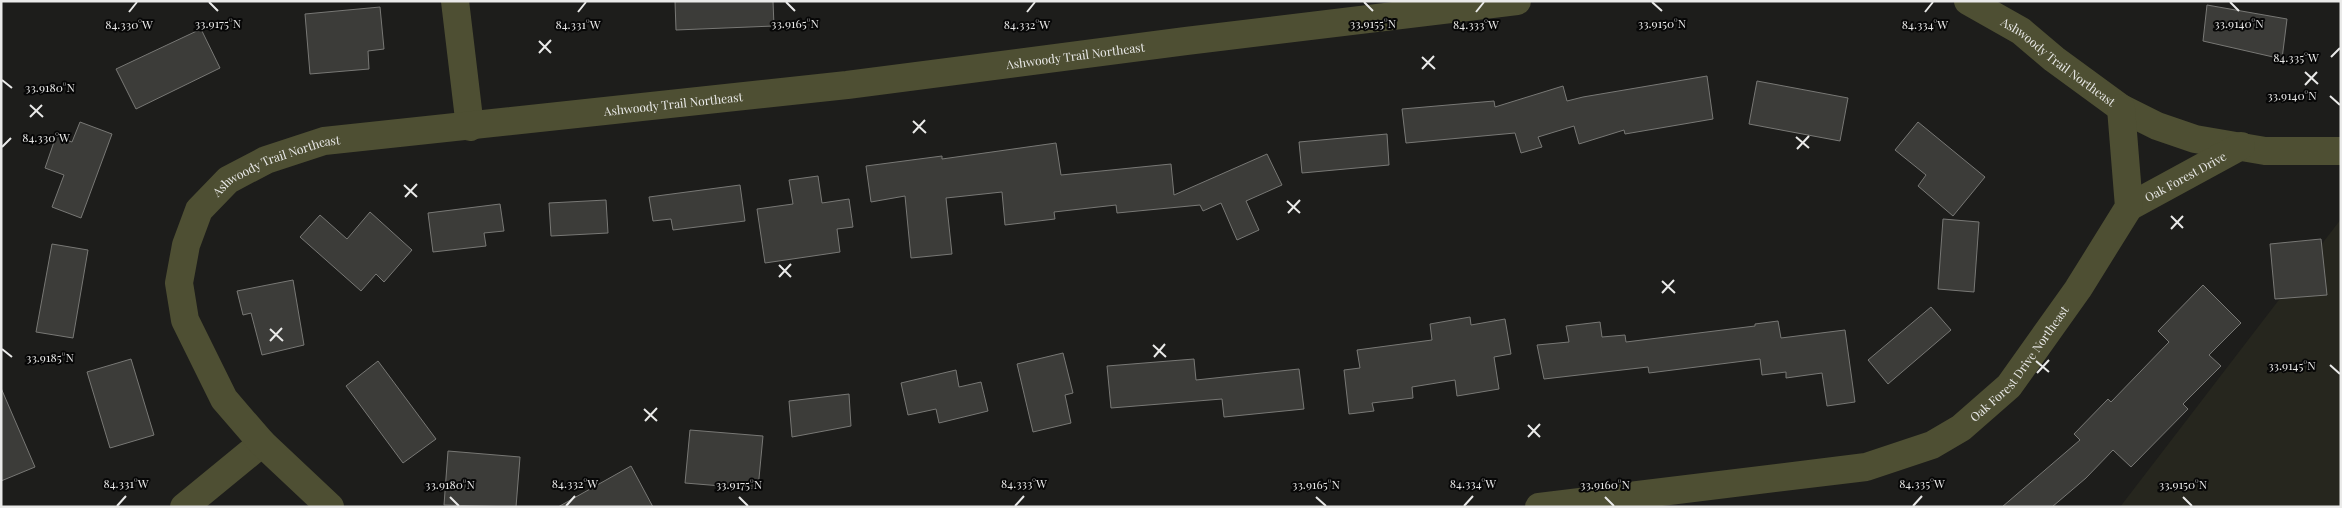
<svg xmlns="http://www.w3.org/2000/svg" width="2342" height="508" viewBox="0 0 2342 508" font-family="'Playfair Display',serif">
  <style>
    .built { fill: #26261e }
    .building { fill: #3c3c39; stroke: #787875 }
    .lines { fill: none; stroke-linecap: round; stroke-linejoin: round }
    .street { stroke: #4e4f33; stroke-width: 28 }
    .ticks { fill: none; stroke: #eaeae9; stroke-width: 2 }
    .labels { text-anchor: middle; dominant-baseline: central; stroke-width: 4; stroke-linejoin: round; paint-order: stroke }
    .street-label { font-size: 12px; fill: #eaeae9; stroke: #070707 }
    .ticks-label { font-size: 12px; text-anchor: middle; fill: #eaeae9; stroke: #070707; stroke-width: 4; stroke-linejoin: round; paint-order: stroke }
  </style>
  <rect width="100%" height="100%" fill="#1d1d1b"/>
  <polygon class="built" points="2341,219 2341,507 2120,507"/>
  <g class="building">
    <polygon points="675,1 773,1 774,26 676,30"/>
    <polygon points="2207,5 2287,19 2282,59 2203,41"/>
    <polygon points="380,7 384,49 368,51 369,69 310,74 305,14"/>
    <polygon points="201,29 220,68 136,109 116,69"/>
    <polygon points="1707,76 1713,119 1625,134 1624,130 1579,144 1574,126 1538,137 1542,147 1521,153 1515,133 1406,143 1402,109 1494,101 1495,107 1563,86 1567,101 1583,97"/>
    <polygon points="1757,81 1848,98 1840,141 1749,124"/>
    <polygon points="80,122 112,134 81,218 52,207 64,175 45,168 56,136 72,142"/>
    <polygon points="1918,122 1985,177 1953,216 1918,186 1926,175 1895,150"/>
    <polygon points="1387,134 1389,165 1302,173 1299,142"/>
    <polygon points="1056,143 1061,175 1171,164 1174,195 1267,154 1282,185 1246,201 1259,230 1237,240 1221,203 1203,211 1200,205 1117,213 1116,205 1054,212 1055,219 1005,225 1002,192 946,198 952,254 911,258 905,196 871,202 866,166 942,156 942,159"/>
    <polygon points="818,176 822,203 849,199 853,227 837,229 840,252 765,263 757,209 793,204 789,180"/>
    <polygon points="740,185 745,221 673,230 671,219 653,221 649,197"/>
    <polygon points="606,200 608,233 551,236 549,203"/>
    <polygon points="500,204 504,231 484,233 486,246 433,252 428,213"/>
    <polygon points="370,212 412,250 384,282 376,274 361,291 300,237 320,215 347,239"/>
    <polygon points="1943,219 1979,222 1974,292 1938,289"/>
    <polygon points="2321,239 2327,295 2275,299 2270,244"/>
    <polygon points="52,244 88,250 73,338 36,332"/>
    <polygon points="293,280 304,345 262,355 251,313 243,315 237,291"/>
    <polygon points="2203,285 2241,323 2209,355 2221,366 2183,404 2188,409 2131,467 2113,450 2086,478 2052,507 2002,507 2080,440 2074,434 2108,399 2111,402 2169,342 2158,331"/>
    <polygon points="1931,307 1951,330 1888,384 1868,360"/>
    <polygon points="1470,317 1471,325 1505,319 1511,354 1494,357 1499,389 1457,396 1455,380 1412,387 1413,398 1372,403 1374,411 1349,414 1344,370 1360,368 1357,350 1432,340 1430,324"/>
    <polygon points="1778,321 1781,338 1845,330 1855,402 1827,406 1822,373 1786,378 1786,372 1762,375 1760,359 1649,373 1648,367 1544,379 1537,345 1569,342 1566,326 1600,322 1602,337 1625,335 1626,342 1755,326 1755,324"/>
    <polygon points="1063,353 1073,393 1065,395 1071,423 1033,432 1017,364"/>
    <polygon points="131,359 154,435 110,448 87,372"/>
    <polygon points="1194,359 1196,380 1299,369 1304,409 1224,417 1222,399 1111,408 1107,366"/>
    <polygon points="378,361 436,439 403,463 346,386"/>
    <polygon points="956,370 959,387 981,382 988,411 939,423 936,409 908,415 901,383"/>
    <polygon points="1,388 35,467 1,481"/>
    <polygon points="849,394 851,426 792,437 789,401"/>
    <polygon points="690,430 763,436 758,489 685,483"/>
    <polygon points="448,451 520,457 516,507 444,505"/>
    <polygon points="631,466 653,507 558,507"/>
  </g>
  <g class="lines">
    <g class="street">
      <polyline points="455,1 470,127"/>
      <path id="s1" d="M 1968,1 L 2021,31 L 2054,59 L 2121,108 L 2157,126 L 2195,139 L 2265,151 L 2341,151"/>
      <path id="s2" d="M 2129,207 L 2241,146"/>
      <polyline points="184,507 262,443"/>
      <path id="s3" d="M 330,507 L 262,443 L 224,399 L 185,320 L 179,283 L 186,245 L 199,210 L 228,180 L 266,160 L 324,141 L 847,85 L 1186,41 L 1517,1"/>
      <path id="s4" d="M 1539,507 L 1866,467 L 1932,445 L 1961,428 L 2009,386 L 2078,289 L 2129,207 L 2121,108"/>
    </g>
  </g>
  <path class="ticks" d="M 209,2 L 218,11M 786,2 L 795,11M 1364,2 L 1373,11M 1652,2 L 1662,11M 2230,2 L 2239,11M 129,12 L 137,2M 578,12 L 586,2M 1027,12 L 1035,2M 1476,12 L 1484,2M 1925,12 L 1933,2M 539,41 L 551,53M 539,53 L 551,40M 1422,57 L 1435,69M 2331,57 L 2340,48M 1422,69 L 1434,56M 2305,72 L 2318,84M 2,80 L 12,88M 2305,85 L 2317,72M 2330,96 L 2340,105M 30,105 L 43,117M 30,117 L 42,105M 913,121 L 926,133M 913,133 L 925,120M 1796,137 L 1809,148M 2,147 L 11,138M 1797,149 L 1809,136M 404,185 L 417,197M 405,197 L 417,184M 1287,201 L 1300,213M 1288,213 L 1300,200M 2171,216 L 2183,228M 2171,229 L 2183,216M 779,265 L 791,277M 779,277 L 791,264M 1662,281 L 1675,293M 1662,293 L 1674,280M 270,329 L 283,341M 270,341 L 282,328M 1153,345 L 1166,357M 2,349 L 12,357M 1154,357 L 1165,344M 2036,361 L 2049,372M 2330,365 L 2340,374M 2037,373 L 2049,360M 644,409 L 657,421M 645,421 L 657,408M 1528,425 L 1540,437M 1528,437 L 1540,424M 450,497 L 459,506M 739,497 L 748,506M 1316,497 L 1326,506M 1605,497 L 1614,506M 2183,497 L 2192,506M 117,506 L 126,496M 566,506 L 575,496M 1015,506 L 1024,496M 1464,506 L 1473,496M 1913,506 L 1922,496"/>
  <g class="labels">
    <g class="street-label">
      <text stroke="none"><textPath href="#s3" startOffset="1255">Ashwoody Trail Northeast</textPath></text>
      <text stroke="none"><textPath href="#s1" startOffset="109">Ashwoody Trail Northeast</textPath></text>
      <text stroke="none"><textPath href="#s3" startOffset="850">Ashwoody Trail Northeast</textPath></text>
      <text stroke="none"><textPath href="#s3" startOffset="445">Ashwoody Trail Northeast</textPath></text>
      <text stroke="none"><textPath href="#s2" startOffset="64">Oak Forest Drive</textPath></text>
      <text stroke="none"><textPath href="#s4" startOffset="520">Oak Forest Drive Northeast</textPath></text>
    </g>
  </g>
  <g class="ticks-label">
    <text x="1662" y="28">33.9150°N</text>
    <text x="2239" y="28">33.9140°N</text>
    <text x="795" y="28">33.9165°N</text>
    <text x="218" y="28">33.9175°N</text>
    <text x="1373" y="28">33.9155°N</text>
    <text x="578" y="29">84.331°W</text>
    <text x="129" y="29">84.330°W</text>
    <text x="1027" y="29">84.332°W</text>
    <text x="1476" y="29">84.333°W</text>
    <text x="1925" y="29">84.334°W</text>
    <text x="2296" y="62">84.335°W</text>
    <text x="50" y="92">33.9180°N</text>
    <text x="2292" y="100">33.9140°N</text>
    <text x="46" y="142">84.330°W</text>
    <text x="50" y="362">33.9185°N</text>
    <text x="2292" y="370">33.9145°N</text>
    <text x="126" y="488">84.331°W</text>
    <text x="575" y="488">84.332°W</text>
    <text x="1024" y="488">84.333°W</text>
    <text x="1473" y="488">84.334°W</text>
    <text x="1922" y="488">84.335°W</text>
    <text x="450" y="489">33.9180°N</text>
    <text x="739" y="489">33.9175°N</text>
    <text x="1316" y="489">33.9165°N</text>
    <text x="1605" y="489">33.9160°N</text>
    <text x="2183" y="489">33.9150°N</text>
  </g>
  <rect width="2342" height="508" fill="none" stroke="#eaeae9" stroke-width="5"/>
</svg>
